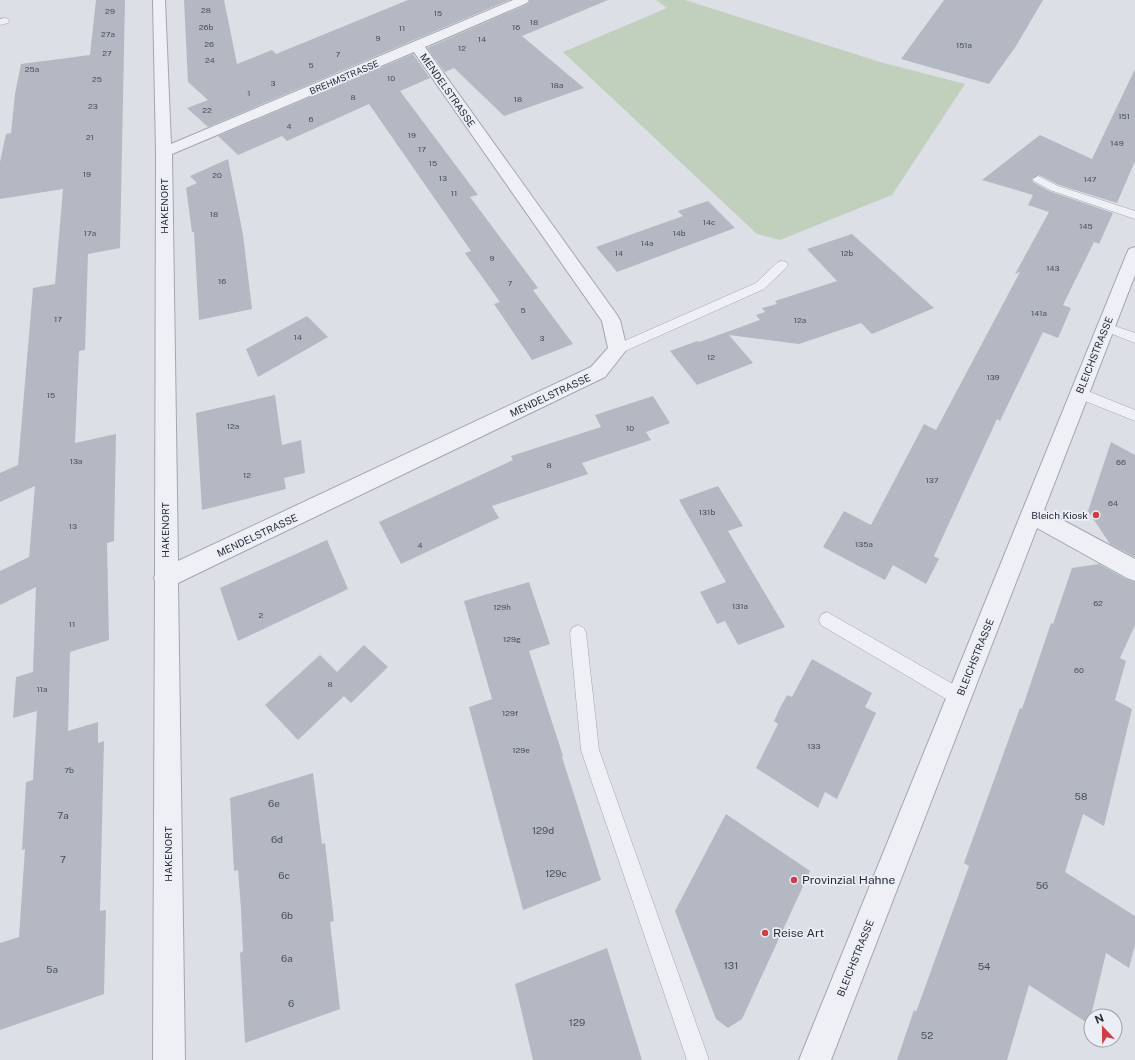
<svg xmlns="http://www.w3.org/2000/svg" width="1135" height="1060" viewBox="0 0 1135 1060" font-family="'Public Sans',sans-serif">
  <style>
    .green { fill: #c0d0bd }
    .building { fill: #b3b8c3 }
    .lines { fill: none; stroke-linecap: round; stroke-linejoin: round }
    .lane-casing { stroke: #a2a6b0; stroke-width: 1 }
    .street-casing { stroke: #a2a6b0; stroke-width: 2 }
    .lane { fill: #eef0f5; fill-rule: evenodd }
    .street { fill: #eef0f5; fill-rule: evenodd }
    .poi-dot { fill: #ce3e48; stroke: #ebeef4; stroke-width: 1.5 }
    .labels { text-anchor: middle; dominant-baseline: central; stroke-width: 3.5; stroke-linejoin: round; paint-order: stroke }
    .number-label { font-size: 8px; fill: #494f5e }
    .far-street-label { font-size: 9px; fill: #262c3c; stroke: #ebeef4 }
    .street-label { font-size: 10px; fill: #262c3c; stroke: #ebeef4 }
    .poi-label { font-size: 10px; fill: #262c3c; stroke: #ebeef4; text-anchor: end }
    .near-number-label { font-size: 10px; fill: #494f5e }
    .near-poi-label { font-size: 12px; fill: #262c3c; stroke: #ebeef4; text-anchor: start }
  </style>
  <rect width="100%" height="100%" fill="#dcdfe6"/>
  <polygon class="green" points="656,0 685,0 880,62 965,84 892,195 780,240 757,234 563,52 667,8"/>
  <g class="building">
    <polygon points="96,0 125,0 120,248 88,254 85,350 79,351 75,443 116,434 114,541 107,543 109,640 70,652 68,731 98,722 98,743 104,741 100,911 106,910 104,994 0,1030 0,943 19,937 25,849 22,850 26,782 33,780 37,711 13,718 16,677 33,672 36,587 0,605 0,571 29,557 35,486 0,502 0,473 18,465 33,288 55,284 63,189 0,199 0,162 6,134 11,133 15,94 21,64 90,55"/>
    <polygon points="184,0 224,0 237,64 272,50 276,54 408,0 509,0 208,127 187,108 208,100 188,82"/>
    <polygon points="530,0 608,0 522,36 584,88 504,116 454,68 445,72 427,48 528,4"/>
    <polygon points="944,0 1043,0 1016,46 989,84 901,59"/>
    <polygon points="413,54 430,78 400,91 478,195 470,197 538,288 533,290 573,344 532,360 494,304 500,302 465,253 471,251 369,104 287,141 282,136 238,155 218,136"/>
    <polygon points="1135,69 1135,161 1117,203 1059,185 1039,175 1032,179 1033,182 1049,191 1113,213 1099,244 1094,242 1063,305 1071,308 1058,338 1043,332 1000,421 997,419 934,556 939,559 926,584 893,565 885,580 823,547 844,511 871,525 924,424 936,430 1020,272 1015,274 1049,212 1028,205 1033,195 982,180 1040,135 1092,159"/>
    <polygon points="228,159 243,235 252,309 199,320 194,232 192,232 186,188 197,183 190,176"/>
    <polygon points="708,201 735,228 617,272 596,247 683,216 678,211"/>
    <polygon points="852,234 934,308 872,334 861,323 799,344 729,335 753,363 697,385 670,351 697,341 699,342 760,320 756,315 765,312 762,308 777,304 775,301 837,281 807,249"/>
    <polygon points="307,316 328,337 258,377 246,349"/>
    <polygon points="275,395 282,445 301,440 305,473 284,478 286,489 202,510 196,413"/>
    <polygon points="653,396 670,423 646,432 651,440 582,463 588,474 492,506 499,518 401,564 379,522 513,460 511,456 601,427 595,415"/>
    <polygon points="1111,442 1135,455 1135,557 1110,544 1088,511"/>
    <polygon points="718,486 743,526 728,531 785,627 738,645 725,621 717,624 700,592 726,582 679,500"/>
    <polygon points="327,540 348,589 238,641 220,588"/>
    <polygon points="1099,564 1126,579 1135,582 1135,625 1120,658 1126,661 1115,700 1132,709 1104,826 1083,814 1065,872 1135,916 1135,945 1129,968 1106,953 1089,1024 1029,985 1007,1060 897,1060 914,1010 916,1012 969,866 964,863 1020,708 1022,709 1051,623 1053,624 1072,568"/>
    <polygon points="529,582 550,644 529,651 563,756 562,757 601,880 523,910 469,707 492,699 464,601"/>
    <polygon points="364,645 388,667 351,703 344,696 298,740 265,705 320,655 337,672"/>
    <polygon points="812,659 872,693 865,707 876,713 837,799 825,792 818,808 756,768 778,724 774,721 780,708 787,695 792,697"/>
    <polygon points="313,773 322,844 325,843 334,921 330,922 340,1009 245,1043 240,953 243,951 241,909 238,870 234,871 230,798"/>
    <polygon points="726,814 810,871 742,1019 728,1028 716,1019 675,911"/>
    <polygon points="607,948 642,1060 533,1060 515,984"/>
  </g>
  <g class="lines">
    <defs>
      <g id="lane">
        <polygon points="5,18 8,19 9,21 8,23 0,25 0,19"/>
        <polygon points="1038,176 1058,186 1135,211 1135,219 1050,190 1034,181 1033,179"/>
        <polygon points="782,261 786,262 788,265 786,268 764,289 623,352 618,354 613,352 612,349 613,346 756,283 778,262"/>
        <polygon points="1106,323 1135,333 1135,343 1102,330 1100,327 1102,324"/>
        <polygon points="1080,388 1135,410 1135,421 1075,397 1073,393 1075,389"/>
        <polygon points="827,612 965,691 968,697 965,703 959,705 953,703 821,625 819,620 821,615"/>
        <polygon points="578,625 584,628 586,633 599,750 709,1060 687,1060 581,750 570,633 572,628"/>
      </g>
      <g id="street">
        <path d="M 153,0 L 165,0 L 171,144 L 513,0 L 529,0 L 527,3 L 425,47 L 617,315 L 620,320 L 627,349 L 605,377 L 178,583 L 185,1060 L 153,1060 L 155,581 L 154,578 L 155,575 L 156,152 ZM 414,52 L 602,321 L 608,348 L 591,367 L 178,561 L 172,154 Z"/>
        <polygon points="1135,247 1135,275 1044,510 1135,559 1135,581 1127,578 1037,528 831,1060 799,1060 1127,253 1129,249"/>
      </g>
    </defs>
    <use href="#lane" class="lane-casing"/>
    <use href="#street" class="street-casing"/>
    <use href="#lane" class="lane"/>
    <use href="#street" class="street"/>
  </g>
  <g class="poi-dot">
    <circle cx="1096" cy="515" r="4"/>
    <circle cx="794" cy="880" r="4"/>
    <circle cx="765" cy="933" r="4"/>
  </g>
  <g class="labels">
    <g class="number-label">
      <text x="206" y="10">28</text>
      <text x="110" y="11">29</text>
      <text x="438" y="13">15</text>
      <text x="534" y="22">18</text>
      <text x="206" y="27">26b</text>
      <text x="516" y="27">16</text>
      <text x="402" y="28">11</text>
      <text x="108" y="34">27a</text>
      <text x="378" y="38">9</text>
      <text x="482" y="39">14</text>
      <text x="209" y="44">26</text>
      <text x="964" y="45">151a</text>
      <text x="462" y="48">12</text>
      <text x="107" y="53">27</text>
      <text x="338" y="54">7</text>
      <text x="210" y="60">24</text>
      <text x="311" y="65">5</text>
      <text x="32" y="69">25a</text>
      <text x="391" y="78">10</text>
      <text x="97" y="79">25</text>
      <text x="273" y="83">3</text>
      <text x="557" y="85">18a</text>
      <text x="249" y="93">1</text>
      <text x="353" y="97">8</text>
      <text x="518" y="99">18</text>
      <text x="93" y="106">23</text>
      <text x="207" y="110">22</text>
      <text x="1124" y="116">151</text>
      <text x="311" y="119">6</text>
      <text x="289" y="126">4</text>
      <text x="412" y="135">19</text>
      <text x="90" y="137">21</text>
      <text x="1117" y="143">149</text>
      <text x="422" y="149">17</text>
      <text x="433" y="163">15</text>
      <text x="87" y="174">19</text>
      <text x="217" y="175">20</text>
      <text x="443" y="178">13</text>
      <text x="1090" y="179">147</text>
      <text x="454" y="193">11</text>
      <text x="214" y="214">18</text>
      <text x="709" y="222">14c</text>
      <text x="1086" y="226">145</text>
      <text x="90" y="233">17a</text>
      <text x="679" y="233">14b</text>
      <text x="647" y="243">14a</text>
      <text x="619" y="253">14</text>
      <text x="847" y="253">12b</text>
      <text x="492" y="258">9</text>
      <text x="1053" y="268">143</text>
      <text x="222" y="281">16</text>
      <text x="510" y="283">7</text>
      <text x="523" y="310">5</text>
      <text x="1039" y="313">141a</text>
      <text x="58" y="319">17</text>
      <text x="800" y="320">12a</text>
      <text x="298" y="337">14</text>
      <text x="542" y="338">3</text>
      <text x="711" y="357">12</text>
      <text x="993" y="377">139</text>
      <text x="51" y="395">15</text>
      <text x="233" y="426">12a</text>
      <text x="630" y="428">10</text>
      <text x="76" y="461">13a</text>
      <text x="1121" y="462">66</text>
      <text x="549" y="465">8</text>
      <text x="247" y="475">12</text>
      <text x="932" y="480">137</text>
      <text x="1113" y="503">64</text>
      <text x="707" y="512">131b</text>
      <text x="73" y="526">13</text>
      <text x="864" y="544">135a</text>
      <text x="420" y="545">4</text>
      <text x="1098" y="603">62</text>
      <text x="740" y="606">131a</text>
      <text x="502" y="607">129h</text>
      <text x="261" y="615">2</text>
      <text x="72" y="624">11</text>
      <text x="512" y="639">129g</text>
      <text x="1079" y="670">60</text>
      <text x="330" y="684">8</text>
      <text x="42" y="689">11a</text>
      <text x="510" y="713">129f</text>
      <text x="814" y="746">133</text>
      <text x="521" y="750">129e</text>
      <text x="69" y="770">7b</text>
    </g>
    <g class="far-street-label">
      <text transform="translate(344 77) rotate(-23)">BREHMSTRASSE</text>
    </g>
    <g class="street-label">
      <text transform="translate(448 90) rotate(55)">MENDELSTRASSE</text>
      <text transform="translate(164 206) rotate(-90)">HAKENORT</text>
      <text transform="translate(1094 355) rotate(-68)">BLEICHSTRASSE</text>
      <text transform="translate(550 395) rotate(-25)">MENDELSTRASSE</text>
      <text transform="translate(165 530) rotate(-90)">HAKENORT</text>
      <text transform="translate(257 535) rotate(-25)">MENDELSTRASSE</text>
      <text transform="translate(975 657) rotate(-68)">BLEICHSTRASSE</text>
      <text transform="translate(168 854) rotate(-90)">HAKENORT</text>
      <text transform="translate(855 958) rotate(-68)">BLEICHSTRASSE</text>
    </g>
    <g class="poi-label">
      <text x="1088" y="515">Bleich Kiosk</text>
    </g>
    <g class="near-number-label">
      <text x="1081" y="796">58</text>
      <text x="274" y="803">6e</text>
      <text x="63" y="815">7a</text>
      <text x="543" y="830">129d</text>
      <text x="277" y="839">6d</text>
      <text x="63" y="859">7</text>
      <text x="556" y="873">129c</text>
      <text x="284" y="875">6c</text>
      <text x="1042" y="885">56</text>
      <text x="287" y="915">6b</text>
      <text x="287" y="958">6a</text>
      <text x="731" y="965">131</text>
      <text x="984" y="966">54</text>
      <text x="52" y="969">5a</text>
      <text x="291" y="1003">6</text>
      <text x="577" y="1022">129</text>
      <text x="927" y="1035">52</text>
    </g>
    <g class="near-poi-label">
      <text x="802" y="880">Provinzial Hahne</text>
      <text x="773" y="933">Reise Art</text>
    </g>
  </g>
  <g transform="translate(1103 1028) rotate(338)"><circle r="19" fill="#ebeef4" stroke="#9ca0aa"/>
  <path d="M0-3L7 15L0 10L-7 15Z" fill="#ce3e48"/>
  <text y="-6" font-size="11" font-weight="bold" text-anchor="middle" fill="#262c3c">N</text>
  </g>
</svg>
